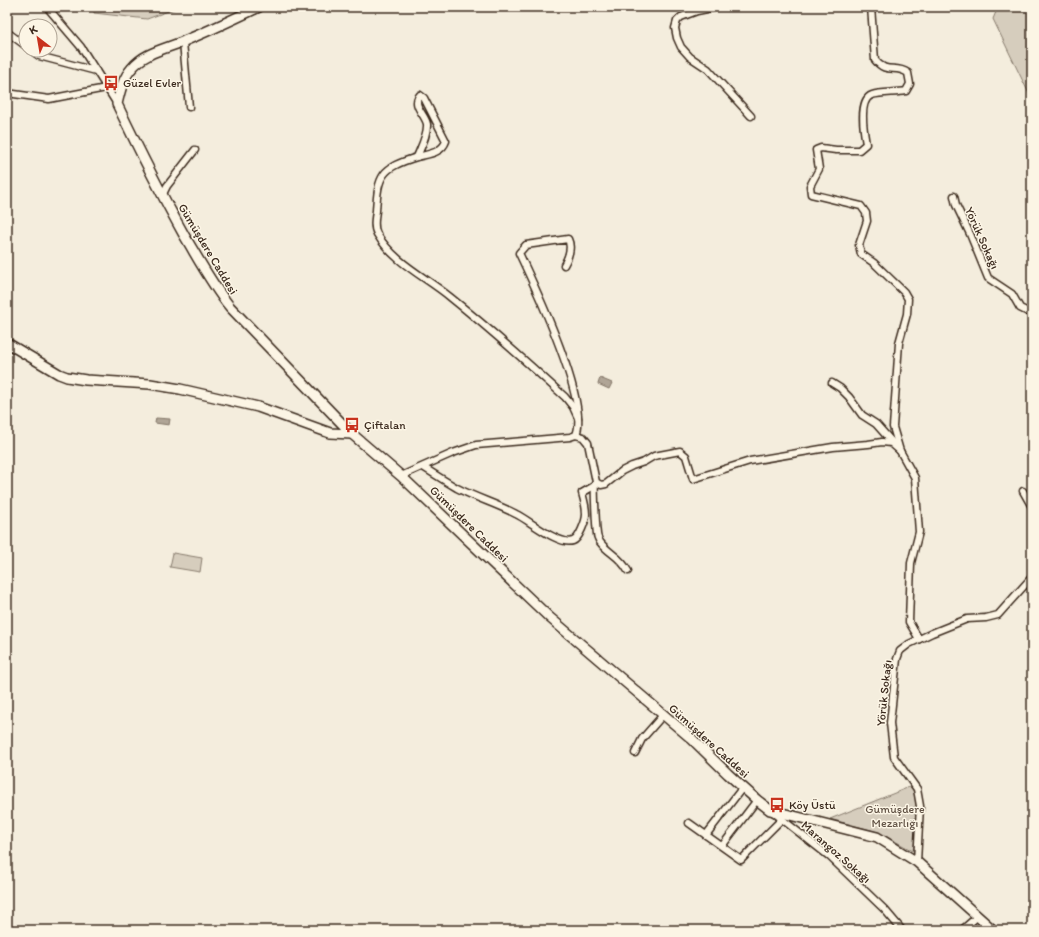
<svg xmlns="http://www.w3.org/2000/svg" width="1039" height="937" viewBox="0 0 1039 937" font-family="Itim,sans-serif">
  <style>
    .green { fill: #d6cdbd; stroke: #887c6e }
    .water { fill: #b0a596; stroke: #817466 }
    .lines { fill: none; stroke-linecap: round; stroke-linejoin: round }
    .street-casing { stroke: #3b2a1e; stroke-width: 9 }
    .secondary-casing { stroke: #3b2a1e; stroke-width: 12 }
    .street { stroke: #fcf5e5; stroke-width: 6 }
    .secondary { stroke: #fcf5e5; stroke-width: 9 }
    .labels { text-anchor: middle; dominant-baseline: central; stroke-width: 3; stroke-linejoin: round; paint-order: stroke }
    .poi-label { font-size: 12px; fill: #3b2a1e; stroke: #fcf5e5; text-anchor: start }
    .street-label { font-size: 12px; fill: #3b2a1e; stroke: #fcf5e5 }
    .park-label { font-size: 12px; fill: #625346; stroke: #fcf5e5 }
  </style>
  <rect width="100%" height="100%" fill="#f4eddd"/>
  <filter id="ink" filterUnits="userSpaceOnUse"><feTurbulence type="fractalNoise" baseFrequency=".025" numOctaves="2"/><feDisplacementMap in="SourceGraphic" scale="8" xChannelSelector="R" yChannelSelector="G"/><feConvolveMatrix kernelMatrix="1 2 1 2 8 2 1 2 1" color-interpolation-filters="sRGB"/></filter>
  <g filter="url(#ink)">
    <g class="green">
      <polygon points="94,7 179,7 147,19 94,13"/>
      <polygon points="998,7 1024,7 1032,13 1032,100 993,19"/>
      <polygon points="173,553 202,558 200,572 170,567"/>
      <path d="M 912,786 C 919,807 917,829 913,851 L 878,832 L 830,819 Z"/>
    </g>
    <g class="water">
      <polygon points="600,378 612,383 609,389 598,384"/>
      <polygon points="156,418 170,419 169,425 155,423"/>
    </g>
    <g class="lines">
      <defs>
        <g id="street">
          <polyline points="47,7 81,47 117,104"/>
          <polyline points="717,7 697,11 681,17 677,21 675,28 677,38 681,47 690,57 708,69 751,116"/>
          <path d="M 871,7 L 875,60 C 887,75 895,64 908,73 L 910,84 L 906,91 C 896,93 881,92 872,95 C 858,100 864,133 866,144 L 859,150 L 836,150 L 821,148 L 816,150 L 819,169 L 810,186 L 811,194 L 861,206 L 866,213 L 867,221 L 859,245 L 861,254 L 874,263 L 904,292 L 908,299 L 907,314 L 899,343 L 893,427 L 900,451 L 915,478 L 919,532 L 911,563 L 909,622 L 919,639"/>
          <polyline points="7,32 26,46"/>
          <polyline points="183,42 189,107"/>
          <polyline points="31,50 39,56 96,71"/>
          <polyline points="7,93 49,99 106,88"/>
          <path d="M 417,157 C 428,154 442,153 446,141 L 424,98 L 420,95 C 411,105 425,114 427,124 C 428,134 421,147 417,157 C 381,168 378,175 376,211 C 375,218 373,227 377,234 C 394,263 426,277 450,297 C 490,329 528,363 565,397 L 573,407 L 578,418"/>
          <polyline points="162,196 167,186 195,150"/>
          <polyline points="954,196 956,205 970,234 988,278 1012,294 1020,308 1032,314"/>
          <polyline points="576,435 583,437 588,443 596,482 601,485 606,484 622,471 632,466 644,462 654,456 680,451 686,456 693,479 750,461 833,447 868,444 882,442 891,443 900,451 876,424 862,415 849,397 840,388 832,383"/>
          <path d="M 423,467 C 434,474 445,481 457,488 C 476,498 497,504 516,514 C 529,520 559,546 573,541 C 579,539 586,521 586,514 C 586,508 584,500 582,493 L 594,486"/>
          <path d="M 401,476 L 453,453 L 476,445 L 570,437 L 576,435 C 590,402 535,287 519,253 L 526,245 L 568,239 C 572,247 568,258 564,265"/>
          <path d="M 595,484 C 594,489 596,527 597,534 C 597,537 599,540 600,542 C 609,554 620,556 628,571"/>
          <polyline points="1023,491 1032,507"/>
          <polyline points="635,753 642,739 663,715"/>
          <polyline points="773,812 830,857 885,910 902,930"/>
          <polyline points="689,823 741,860 782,819"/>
          <polyline points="706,835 743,787"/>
          <polyline points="722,846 757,800"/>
          <polyline points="917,862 920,806 917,789 894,757 890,723 897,659 900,651 909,644 932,633 967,619 986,618 998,615 1032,577"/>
          <polyline points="962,930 978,916"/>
        </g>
        <g id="secondary">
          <path d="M 259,7 C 234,19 209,31 184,41 C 166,49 145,52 132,68 C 123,78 120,91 117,104 C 138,148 160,192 184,235 C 199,260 212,285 230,307 L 352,434 L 401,476 L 549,617 L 692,739 L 728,774 L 757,800 L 770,810 L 877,837 L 917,862 L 993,930"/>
          <polyline points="7,343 59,374 67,377 86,380 150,384 180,389 258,407 330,433 352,434"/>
        </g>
      </defs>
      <use href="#street" class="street-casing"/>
      <use href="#secondary" class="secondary-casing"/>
      <use href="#street" class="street"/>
      <use href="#secondary" class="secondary"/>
    </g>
  </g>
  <defs>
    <symbol id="bus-bare" viewBox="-9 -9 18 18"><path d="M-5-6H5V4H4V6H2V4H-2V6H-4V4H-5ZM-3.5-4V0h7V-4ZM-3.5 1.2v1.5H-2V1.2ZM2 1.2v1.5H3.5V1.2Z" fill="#c8321e" stroke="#fcf5e5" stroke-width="2.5" paint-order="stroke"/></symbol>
  </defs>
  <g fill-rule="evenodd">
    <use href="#bus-bare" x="100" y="72" width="22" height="22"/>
    <use href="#bus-bare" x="341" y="414" width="22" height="22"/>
    <use href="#bus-bare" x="766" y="794" width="22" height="22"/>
  </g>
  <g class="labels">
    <g class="poi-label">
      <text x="123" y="83">Güzel Evler</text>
      <text x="364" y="425">Çiftalan</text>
      <text x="789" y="805">Köy Üstü</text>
    </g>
    <g class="street-label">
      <text transform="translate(982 238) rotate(66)">Yörük Sokağı</text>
      <text transform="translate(208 249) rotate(59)">Gümüşdere Caddesi</text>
      <text transform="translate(469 524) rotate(44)">Gümüşdere Caddesi</text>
      <text transform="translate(884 693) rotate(-84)">Yörük Sokağı</text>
      <text transform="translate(709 741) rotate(42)">Gümüşdere Caddesi</text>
      <text transform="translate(836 852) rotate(41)">Marangoz Sokağı</text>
    </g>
    <g class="park-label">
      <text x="895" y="809">Gümüşdere<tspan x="895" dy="14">Mezarlığı</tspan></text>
    </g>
  </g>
  <rect width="1039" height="937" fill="none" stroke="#fcf5e5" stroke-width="24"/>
  <rect x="12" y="12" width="1015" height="913" fill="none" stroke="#3b2a1e" stroke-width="1.5" filter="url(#ink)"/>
  <g transform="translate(38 38) rotate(329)"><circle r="19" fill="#fcf5e5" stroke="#afa495"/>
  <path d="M0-3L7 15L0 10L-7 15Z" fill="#c8321e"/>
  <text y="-6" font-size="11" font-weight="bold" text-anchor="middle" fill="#3b2a1e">K</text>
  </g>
</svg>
